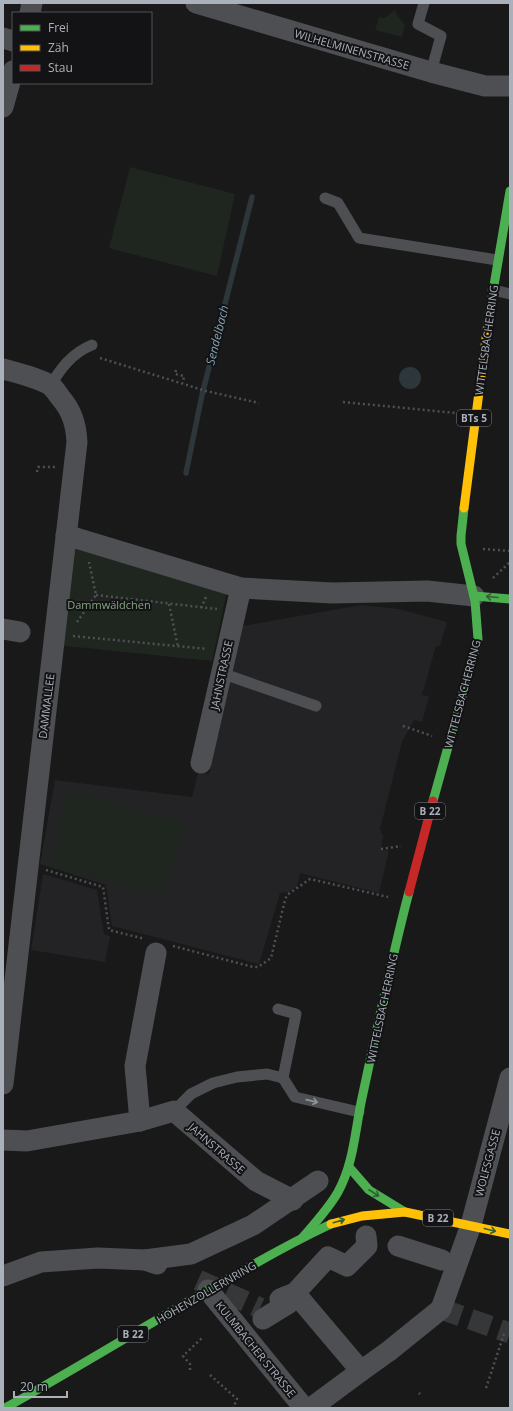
<svg xmlns="http://www.w3.org/2000/svg" width="513" height="1411" viewBox="0 0 513 1411" font-family="'Open Sans',sans-serif">
  <style>
    .built { fill: #232325 }
    .green { fill: #1f261f }
    .water { fill: #2c363b }
    .lines { fill: none; stroke-linecap: round; stroke-linejoin: round }
    .stream { stroke: #2c363b; stroke-width: 5.5 }
    .street-tunnel { stroke: #363739; stroke-width: 21; stroke-dasharray: 21 10; stroke-linecap: butt }
    .path { stroke: #4f5054; stroke-width: 2.5; stroke-dasharray: 2 3; stroke-linecap: butt }
    .lane { stroke: #4d4f52; stroke-width: 11 }
    .street { stroke: #4d4f52; stroke-width: 21 }
    .fast { stroke: #4caf50; stroke-width: 9 }
    .slow { stroke: #ffc107; stroke-width: 9 }
    .jam { stroke: #c62828; stroke-width: 9 }
    .oneway { stroke: #306132 }
    .oneway2 { stroke: #8f949b }
    .labels { text-anchor: middle; dominant-baseline: central; stroke-width: 4; stroke-linejoin: round; paint-order: stroke }
    .shield { fill: #131315; stroke: #7d8288; stroke-width: 1 }
    .shield-label { font-size: 10px; font-weight: bold; fill: #abb1ba }
    .street-label { font-size: 11px; fill: #abb1ba; stroke: #131315 }
    .park-label { font-size: 11px; fill: #84a482; stroke: #131315 }
    .water-label { font-size: 12px; font-style: italic; fill: #83a2b4; stroke: #131315 }
  </style>
  <rect width="100%" height="100%" fill="#191919"/>
  <g class="built">
    <polygon points="361,605 399,609 447,622 440,646 436,646 422,695 429,696 422,722 414,720 402,742 380,829 383,836 381,849 389,851 379,893 300,873 297,886 289,892 280,893 259,964 112,926 106,885 40,864 55,780 192,797 198,773 209,774 243,626"/>
    <polygon points="43,874 97,890 104,934 110,936 105,962 31,950"/>
  </g>
  <g class="green">
    <polygon points="395,10 396,14 405,25 402,37 375,30 379,17 385,18"/>
    <polygon points="130,167 235,194 217,276 109,248"/>
    <polygon points="72,546 227,591 212,661 56,645"/>
    <polygon points="66,791 185,823 164,895 50,866"/>
  </g>
  <circle class="water" cx="410" cy="378" r="11"/>
  <g class="lines">
    <polyline class="stream" points="186,473 202,395 252,197"/>
    <g class="street-tunnel">
      <polyline points="198,1280 260,1308"/>
      <polyline points="441,1309 510,1333"/>
    </g>
    <g class="path">
      <polyline points="100,358 206,391 259,403"/>
      <polyline points="176,370 175,374 184,376 183,383"/>
      <polyline points="343,402 456,413"/>
      <polyline points="37,472 38,467 55,467"/>
      <polyline points="483,549 510,551"/>
      <polyline points="493,578 510,562"/>
      <polyline points="96,595 217,609"/>
      <polyline points="169,604 178,647"/>
      <polyline points="201,608 206,597"/>
      <polyline points="77,622 96,595 89,562"/>
      <polyline points="73,636 207,649"/>
      <polyline points="403,726 432,736"/>
      <polyline points="381,849 401,846"/>
      <polyline points="46,870 103,887 109,930 145,939"/>
      <polyline points="173,946 253,967 258,967 271,958 285,900 287,895 310,879 388,897"/>
      <polyline points="190,1370 190,1364 183,1356 203,1337"/>
      <polyline points="210,1375 237,1399 233,1408"/>
      <polyline points="486,1388 505,1331"/>
      <polyline points="419,1393 420,1394"/>
    </g>
    <g class="lane">
      <polyline points="424,3 418,24 441,36 431,72"/>
      <polyline points="325,198 338,203 359,238 497,260"/>
      <polyline points="493,290 510,294"/>
      <path d="M 50,386 C 61,368 72,353 92,345"/>
      <polyline points="221,673 316,706"/>
      <polyline points="283,1078 295,1097 359,1112"/>
      <polyline points="174,1111 191,1094 213,1083 237,1077 267,1074 283,1078 296,1014 278,1009"/>
    </g>
    <g class="street">
      <polyline points="196,3 431,72 485,86 510,86"/>
      <polyline points="30,13 32,3"/>
      <polyline points="3,38 13,41"/>
      <polyline points="3,107 13,71"/>
      <path d="M 3,369 C 18,373 36,377 50,385 C 54,388 57,393 60,397 C 72,411 76,424 77,442 L 3,1084"/>
      <polyline points="66,535 241,588 332,593 427,591 474,596"/>
      <polyline points="3,629 20,632"/>
      <polyline points="201,763 241,588"/>
      <polyline points="140,1121 135,1066 156,953"/>
      <polyline points="3,1140 27,1141 140,1121 174,1111 256,1181 293,1200"/>
      <polyline points="398,1246 442,1260"/>
      <polyline points="145,1260 191,1254 253,1225 318,1181"/>
      <polyline points="3,1276 41,1262 98,1258 145,1260 157,1264"/>
      <polyline points="208,1290 304,1408"/>
      <polyline points="295,1293 361,1371 389,1351 441,1309 471,1225 510,1078"/>
      <polyline points="280,1299 295,1293 328,1257 347,1266 367,1246 366,1236"/>
      <polyline points="263,1319 289,1303 285,1297"/>
      <polyline points="311,1408 361,1371"/>
    </g>
    <g class="fast">
      <polyline points="489,315 510,191"/>
      <polyline points="474,596 510,599"/>
      <polyline points="433,801 478,639 475,601 461,544 461,536 464,508"/>
      <polyline points="349,1167 369,1190 405,1212"/>
      <path d="M 303,1237 C 315,1223 329,1208 338,1192 C 354,1163 355,1130 362,1098 C 377,1029 391,960 409,892"/>
      <path d="M 5,1408 C 83,1365 159,1317 237,1274 C 268,1256 299,1239 331,1224"/>
    </g>
    <g class="slow">
      <polyline points="464,508 489,315"/>
      <polyline points="331,1224 362,1216 405,1212 510,1234"/>
    </g>
    <polyline class="jam" points="409,892 433,801"/>
  </g>
  <defs><path id="oneway-shaft" d="M-6 0H5M1.5-3L5.5 0L1.5 3" fill="none" stroke-width="1.6" stroke-linecap="round" stroke-linejoin="round"/></defs>
  <g class="oneway">
    <use href="#oneway-shaft" transform="translate(492 597) rotate(-175)"/>
    <use href="#oneway-shaft" transform="translate(374 1193) rotate(33)"/>
    <use href="#oneway-shaft" transform="translate(339 1221) rotate(-16)"/>
    <use href="#oneway-shaft" transform="translate(490 1230) rotate(14)"/>
  </g>
  <use class="oneway2" href="#oneway-shaft" transform="translate(312 1101) rotate(13)"/>
  <g class="labels">
    <g class="shield">
      <rect x="457" y="410" width="34" height="16" rx="3"/>
      <rect x="415" y="803" width="30" height="16" rx="3"/>
      <rect x="423" y="1210" width="30" height="16" rx="3"/>
      <rect x="118" y="1326" width="30" height="16" rx="3"/>
    </g>
    <g class="shield-label">
      <text x="474" y="418">BTs 5</text>
      <text x="430" y="811">B 22</text>
      <text x="438" y="1218">B 22</text>
      <text x="133" y="1334">B 22</text>
    </g>
    <g class="street-label">
      <text transform="translate(352 49) rotate(16)">WILHELMINENSTRASSE</text>
      <text transform="translate(486 340) rotate(-82)">WITTELSBACHERRING</text>
      <text transform="translate(221 675) rotate(-78)">JAHNSTRASSE</text>
      <text transform="translate(462 694) rotate(-75)">WITTELSBACHERRING</text>
      <text transform="translate(46 706) rotate(-83)">DAMMALLEE</text>
      <text transform="translate(382 1008) rotate(-78)">WITTELSBACHERRING</text>
      <text transform="translate(217 1148) rotate(41)">JAHNSTRASSE</text>
      <text transform="translate(487 1163) rotate(-75)">WOLFSGASSE</text>
      <text transform="translate(206 1292) rotate(-30)">HOHENZOLLERNRING</text>
      <text transform="translate(256 1349) rotate(51)">KULMBACHER STRASSE</text>
    </g>
    <g class="park-label">
      <text x="109" y="604">Dammwäldchen</text>
    </g>
    <g class="water-label">
      <text transform="translate(217 335) rotate(-76)">Sendelbach</text>
    </g>
  </g>
  <rect width="513" height="1411" fill="none" stroke="#abb1ba" stroke-width="8"/>
  <rect x="12" y="12" width="140" height="72" fill="#131315" stroke="#505257"/>
  <rect x="20" y="25" width="20" height="6" fill="#4caf50" stroke="#505257"/>
  <text x="48" y="32" font-size="12" fill="#abb1ba">Frei</text>
  <rect x="20" y="45" width="20" height="6" fill="#ffc107" stroke="#505257"/>
  <text x="48" y="52" font-size="12" fill="#abb1ba">Zäh</text>
  <rect x="20" y="65" width="20" height="6" fill="#c62828" stroke="#505257"/>
  <text x="48" y="72" font-size="12" fill="#abb1ba">Stau</text>
  <path d="M14 1391v6h53v-6" fill="none" stroke="#abb1ba" stroke-width="2"/>
  <text x="20" y="1391" font-size="12" fill="#abb1ba" stroke="#131315" stroke-width="3" paint-order="stroke">20 m</text>
</svg>
